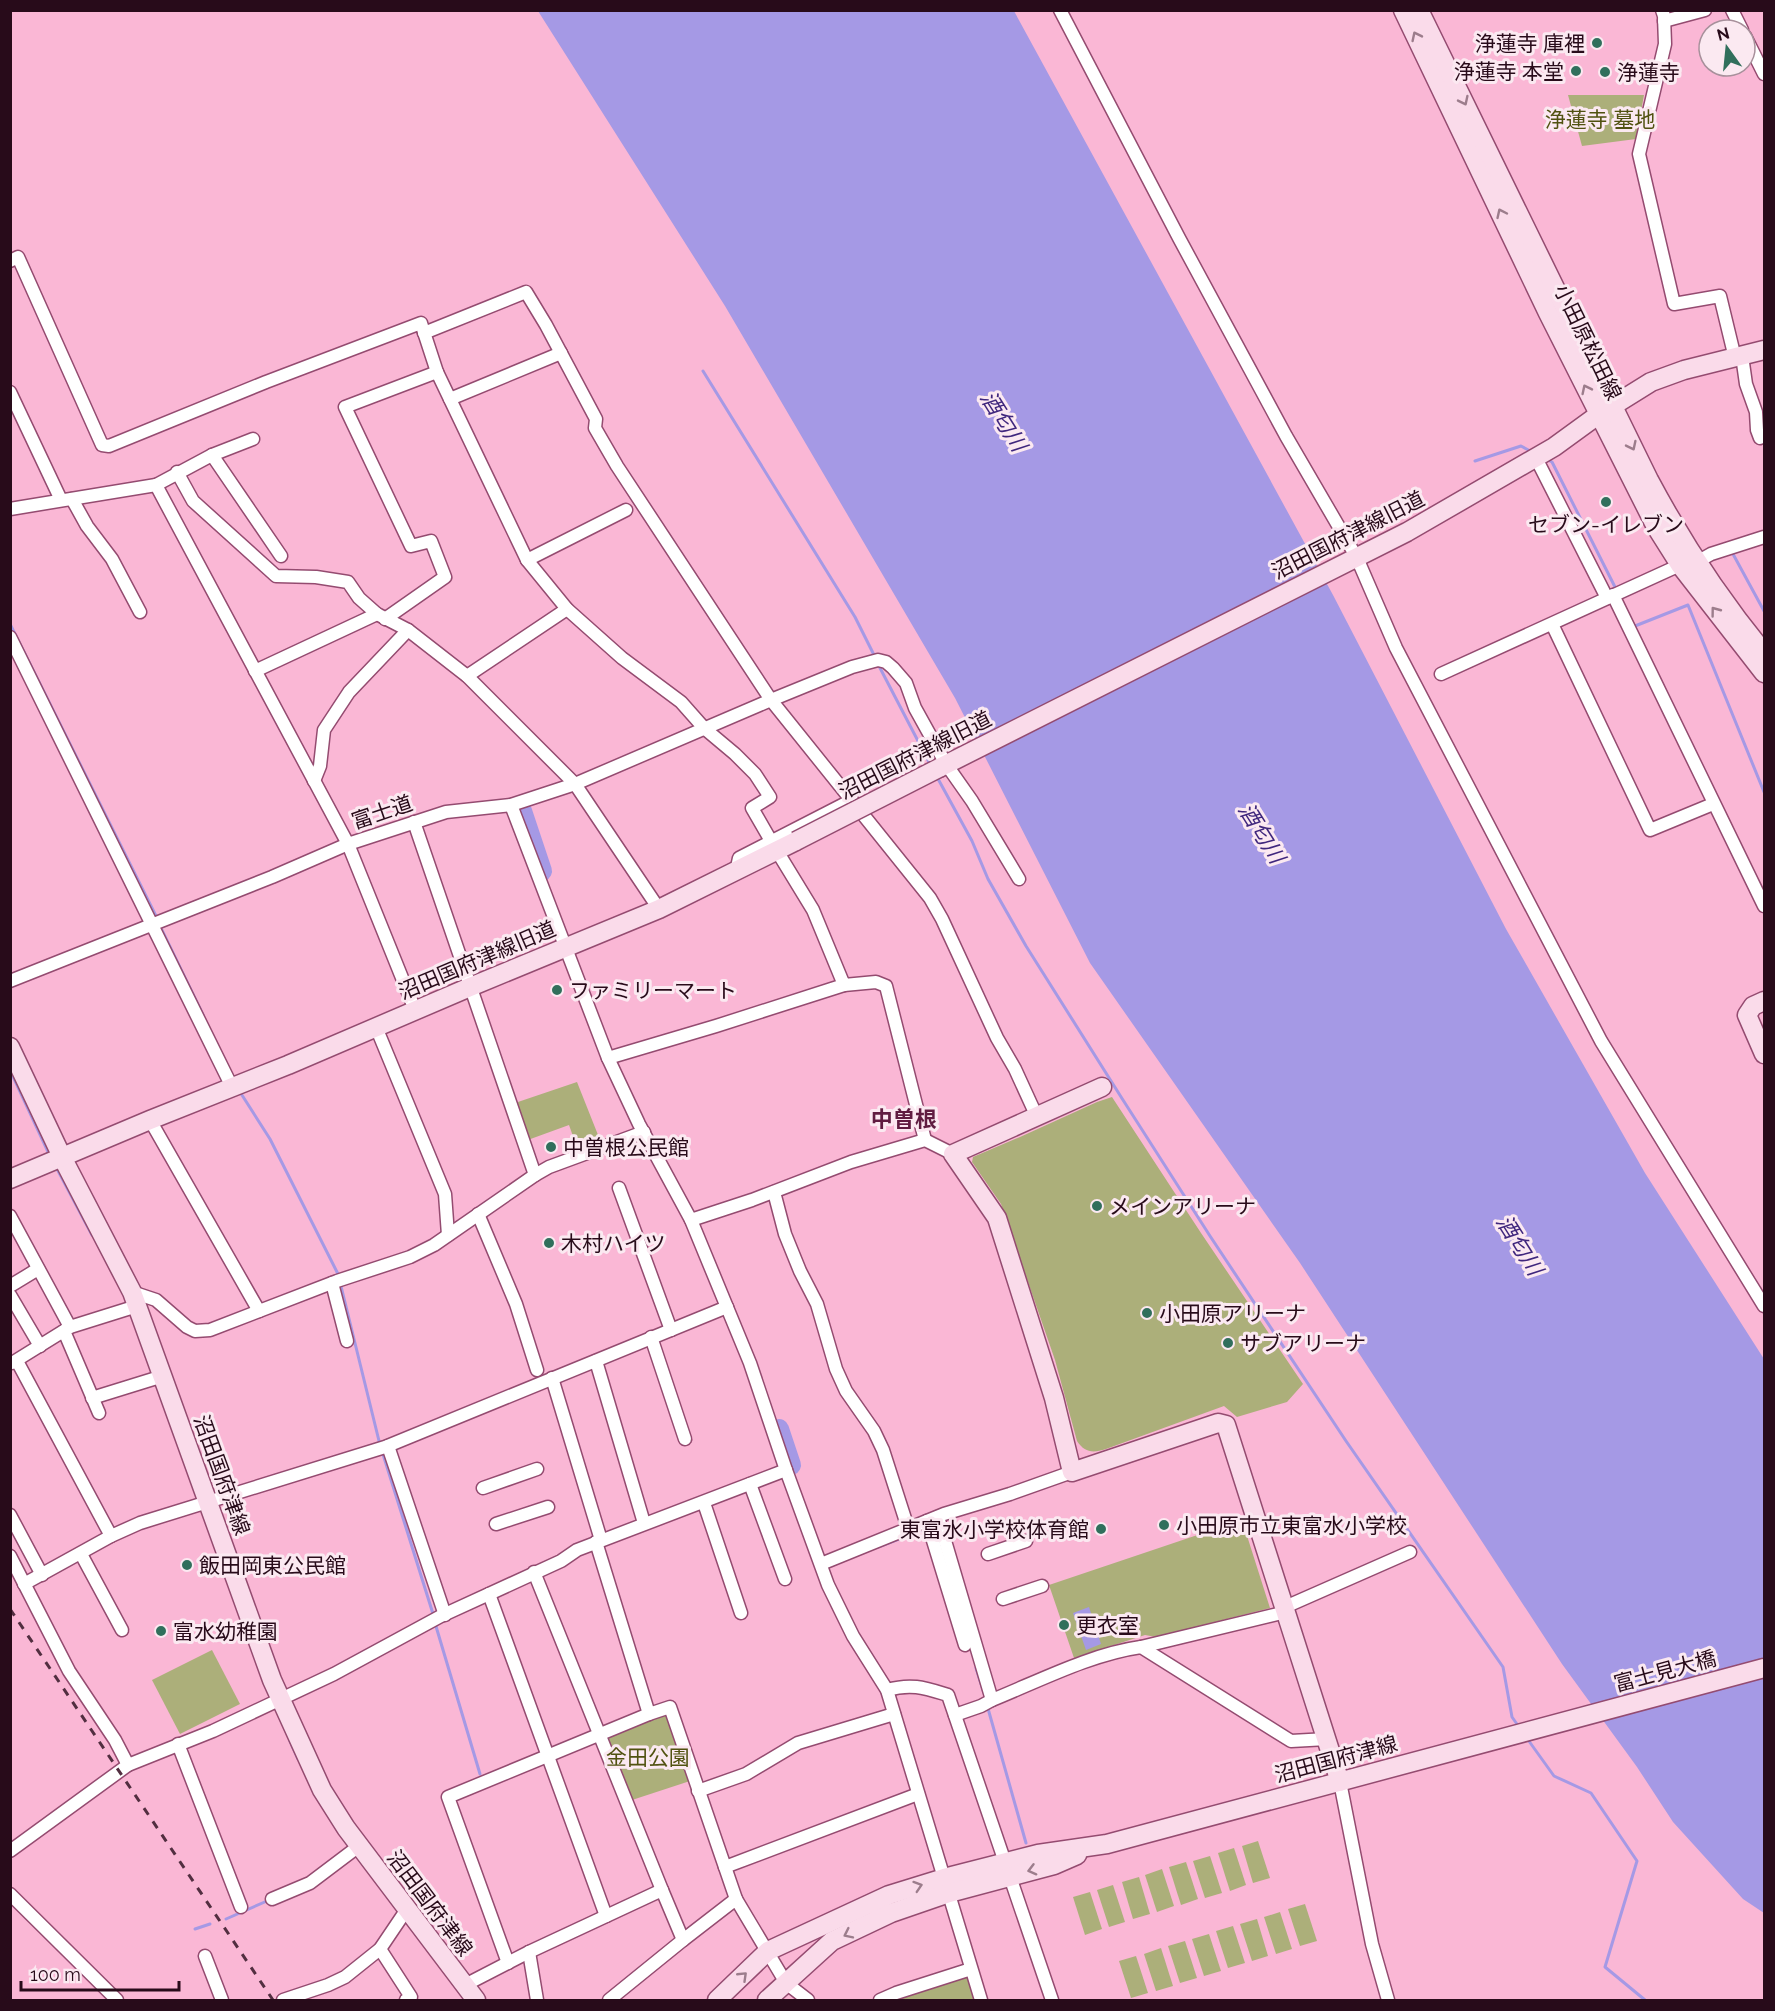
<svg xmlns="http://www.w3.org/2000/svg" width="1775" height="2011" viewBox="0 0 1775 2011" font-family="Raleway,'Noto Sans JP',sans-serif">
  <style>
    .green { fill: #acaf7a }
    .water { fill: #a599e5 }
    .lines { fill: none; stroke-linecap: round; stroke-linejoin: round }
    .stream { stroke: #a599e5; stroke-width: 3 }
    .river { stroke: #a599e5; stroke-width: 20 }
    .street-casing { stroke: #944b70; stroke-width: 15 }
    .secondary-casing { stroke: #944b70; stroke-width: 21 }
    .street { stroke: #fff; stroke-width: 12 }
    .secondary { stroke: #fadbea; stroke-width: 18 }
    .rail { stroke: #522e40; stroke-width: 3; stroke-dasharray: 8 8; stroke-linecap: butt }
    .secondary-bridge-casing { stroke: #944b70; stroke-width: 21; stroke-linecap: butt }
    .secondary-bridge { stroke: #fadbea; stroke-width: 18 }
    .oneway { stroke: #9c7d8c }
    .poi-dot { fill: #316f5c; stroke: #fbe9f1; stroke-width: 2 }
    .labels { text-anchor: middle; dominant-baseline: central; stroke-width: 6; stroke-linejoin: round; paint-order: stroke }
    .poi-label { font-size: 21px; fill: #280b1a; stroke: #fbe9f1; text-anchor: start }
    .park-label { font-size: 21px; fill: #515211; stroke: #fbe9f1 }
    .street-label { font-size: 21px; fill: #280b1a; stroke: #fbe9f1 }
    .water-label { font-size: 22px; font-style: italic; fill: #3f267d; stroke: #fbe9f1 }
    .neighbourhood-label { font-size: 22px; font-weight: bold; fill: #601c41; stroke: #fbe9f1 }
  </style>
  <rect width="100%" height="100%" fill="#fab7d5"/>
  <g class="green">
    <polygon points="1568,95 1644,95 1636,139 1582,146"/>
    <polygon points="577,1082 602,1145 579,1153 569,1125 525,1141 512,1104"/>
    <path d="M 1112,1097 L 1201,1233 L 1303,1384 L 1287,1402 L 1237,1417 L 1224,1406 L 1106,1449 C 1093,1453 1085,1453 1077,1441 L 1055,1360 L 1001,1204 L 972,1162 L 973,1157 L 1020,1137 L 1097,1102 Z"/>
    <polygon points="1242,1520 1270,1608 1156,1637 1145,1635 1074,1658 1049,1585"/>
    <polygon points="212,1650 240,1704 180,1734 152,1680"/>
    <polygon points="668,1711 690,1781 629,1801 603,1735"/>
    <polygon points="1258,1841 1270,1878 1253,1883 1242,1846"/>
    <polygon points="1234,1848 1246,1885 1230,1891 1218,1853"/>
    <polygon points="1210,1856 1222,1893 1205,1898 1193,1861"/>
    <polygon points="1186,1862 1198,1899 1181,1905 1169,1867"/>
    <polygon points="1162,1869 1174,1906 1157,1912 1145,1875"/>
    <polygon points="1139,1877 1150,1914 1133,1919 1122,1882"/>
    <polygon points="1113,1885 1125,1922 1109,1927 1097,1890"/>
    <polygon points="1090,1892 1102,1929 1085,1935 1073,1897"/>
    <polygon points="1305,1904 1317,1941 1300,1946 1288,1909"/>
    <polygon points="1280,1912 1292,1949 1276,1954 1264,1917"/>
    <polygon points="1257,1919 1268,1956 1252,1961 1240,1924"/>
    <polygon points="1233,1926 1245,1963 1228,1968 1216,1931"/>
    <polygon points="1209,1934 1221,1971 1204,1976 1192,1939"/>
    <polygon points="1185,1941 1197,1978 1180,1983 1168,1946"/>
    <polygon points="1161,1948 1173,1986 1156,1991 1144,1954"/>
    <polygon points="1136,1956 1148,1993 1131,1998 1119,1961"/>
    <polygon points="967,1973 975,2000 889,2000"/>
  </g>
  <g class="water">
    <polygon points="538,11 1014,11 1333,595 1506,929 1645,1173 1764,1359 1764,1913 1743,1899 1673,1822 1637,1767 1562,1664 1300,1263 1090,963 955,698 725,306"/>
    <polygon points="1089,1607 1101,1644 1086,1650 1073,1613"/>
  </g>
  <g class="lines">
    <g class="stream">
      <polyline points="703,371 855,617 875,657"/>
      <polyline points="1546,459 1552,462 1616,589"/>
      <polyline points="1475,461 1521,446 1532,452"/>
      <polyline points="1733,554 1764,611"/>
      <polyline points="10,624 157,918"/>
      <polyline points="1635,626 1688,605 1764,792"/>
      <polyline points="879,666 931,766"/>
      <polyline points="937,777 972,841 988,879 1026,946 1123,1100 1210,1236 1346,1441 1503,1667 1512,1717 1519,1727"/>
      <polyline points="159,924 203,1015"/>
      <polyline points="10,1070 50,1156"/>
      <polyline points="240,1092 270,1139 339,1276"/>
      <polyline points="56,1167 92,1235"/>
      <polyline points="340,1282 380,1445"/>
      <polyline points="382,1451 434,1617"/>
      <polyline points="878,1547 925,1529"/>
      <polyline points="435,1623 480,1774"/>
      <polyline points="976,1668 984,1693"/>
      <polyline points="987,1705 1026,1843"/>
      <polyline points="1526,1737 1554,1776 1591,1793 1637,1861 1605,1967 1645,2000"/>
      <polyline points="290,1741 298,1759"/>
      <polyline points="226,1919 267,1901"/>
      <polyline points="195,1929 210,1924"/>
    </g>
    <g class="river">
      <polyline points="522,811 542,871"/>
      <polyline points="779,1429 791,1465"/>
    </g>
    <defs>
      <g id="street">
        <polyline points="1060,10 1179,238 1286,436 1357,558 1396,648 1601,1041 1764,1306"/>
        <polyline points="1662,10 1664,16 1665,44 1639,154 1674,304 1720,296 1735,358"/>
        <polyline points="1732,10 1742,30"/>
        <polyline points="1664,21 1705,10"/>
        <polyline points="1745,36 1764,74"/>
        <polyline points="10,261 18,257 102,445 109,446 266,382 421,323 437,372 527,560 567,609 622,658 681,702 704,728 735,754 755,774 770,797 752,808 771,841"/>
        <polyline points="424,333 526,292 546,325 596,419 595,428 617,466 771,700 930,898 942,919 997,1038 1015,1069 1037,1117"/>
        <polyline points="1742,356 1746,384 1756,412 1757,430 1760,438"/>
        <polyline points="10,392 61,500"/>
        <polyline points="450,399 561,353"/>
        <polyline points="212,455 281,556"/>
        <polyline points="1536,458 1607,598"/>
        <polyline points="177,472 193,501 276,576 316,577 348,582 359,598 377,614 408,630 467,676 575,784 659,909"/>
        <polyline points="156,485 212,455 253,439"/>
        <polyline points="72,499 87,526 112,559 140,612"/>
        <polyline points="10,509 156,485 348,844 415,1010"/>
        <polyline points="527,560 626,510"/>
        <polyline points="1697,562 1711,554 1764,537"/>
        <polyline points="1613,595 1764,906"/>
        <polyline points="385,619 445,577 431,541 411,546 345,407 437,372"/>
        <polyline points="1552,624 1650,830 1713,804"/>
        <polyline points="10,637 232,1087"/>
        <polyline points="255,671 377,614"/>
        <polyline points="1441,674 1680,565"/>
        <polyline points="467,676 567,609"/>
        <polyline points="314,781 320,766 324,730 349,692 408,630"/>
        <polyline points="511,805 608,1058 639,1124 691,1220 750,1363 786,1470 828,1585 853,1636 887,1690 981,2000"/>
        <polyline points="414,822 535,1175"/>
        <polyline points="777,851 813,910 844,985 876,982 886,986 925,1140"/>
        <polyline points="736,872 739,858 852,800"/>
        <polyline points="10,981 272,877 348,844 446,812 511,805 575,784 771,700 852,667 878,660 886,662 893,668 906,683 915,708 946,764 972,801 1019,879"/>
        <polyline points="376,1027 445,1194 448,1235"/>
        <polyline points="608,1058 716,1026 844,985"/>
        <polyline points="150,1120 259,1311"/>
        <polyline points="619,1188 671,1330"/>
        <polyline points="774,1192 785,1234 800,1271 817,1304 836,1369 846,1391 874,1431 883,1450 908,1528"/>
        <polyline points="478,1214 516,1304 537,1370"/>
        <polyline points="10,1216 70,1327"/>
        <polyline points="691,1220 752,1200 851,1162 925,1140 953,1154"/>
        <polyline points="332,1283 347,1341"/>
        <polyline points="10,1286 38,1269"/>
        <polyline points="132,1292 156,1300 187,1327 195,1331 210,1330 337,1281 410,1257 434,1245 535,1175 549,1167 644,1132"/>
        <polyline points="10,1295 40,1346"/>
        <polyline points="64,1331 99,1413"/>
        <polyline points="651,1337 685,1439"/>
        <polyline points="17,1361 111,1536"/>
        <polyline points="596,1361 644,1523"/>
        <polyline points="12,1363 70,1327 137,1306"/>
        <polyline points="552,1378 601,1540"/>
        <polyline points="92,1398 163,1376"/>
        <polyline points="388,1446 445,1615"/>
        <polyline points="750,1484 785,1579"/>
        <polyline points="483,1488 537,1469"/>
        <polyline points="704,1503 741,1613"/>
        <polyline points="10,1515 42,1575"/>
        <polyline points="938,1517 992,1700"/>
        <polyline points="927,1521 965,1645"/>
        <polyline points="496,1524 548,1507"/>
        <polyline points="596,1542 649,1714"/>
        <polyline points="81,1554 122,1630"/>
        <polyline points="988,1554 1026,1541"/>
        <polyline points="10,1556 69,1671 115,1740 128,1765"/>
        <polyline points="821,1564 944,1514 1010,1494 1072,1472"/>
        <polyline points="534,1572 662,1890"/>
        <polyline points="24,1584 111,1536 140,1523 385,1447 727,1307"/>
        <polyline points="489,1594 606,1916"/>
        <polyline points="1003,1599 1042,1586"/>
        <polyline points="1285,1607 1410,1552"/>
        <polyline points="1141,1647 1286,1612"/>
        <path d="M 887,1690 C 912,1683 925,1688 948,1695 L 1052,2000"/>
        <path d="M 955,1715 L 981,1706 L 992,1700 C 1039,1681 1091,1654 1141,1647 L 1291,1741 L 1327,1739"/>
        <polyline points="178,1744 241,1907"/>
        <polyline points="1340,1782 1372,1944 1388,2000"/>
        <polyline points="698,1791 746,1774 798,1743 894,1714"/>
        <polyline points="10,1851 128,1765 213,1731 334,1674 441,1616 561,1561 577,1550 786,1470"/>
        <polyline points="725,1867 918,1794"/>
        <polyline points="10,1894 117,2000"/>
        <polyline points="272,1899 310,1883 359,1846"/>
        <polyline points="380,1949 411,1997 406,2000"/>
        <polyline points="529,1952 537,2000"/>
        <polyline points="205,1956 222,2000"/>
        <polyline points="508,1963 448,1797 649,1714 670,1707 736,1899"/>
        <polyline points="465,1985 529,1952 662,1890 683,1940 736,1899 786,1983 808,2000"/>
        <polyline points="283,2000 328,1985 345,1977 380,1949 407,1909"/>
        <polyline points="609,2000 683,1940"/>
        <polyline points="880,2000 896,1993 971,1969"/>
      </g>
      <g id="secondary">
        <polyline points="1403,10 1548,313 1656,527 1680,565 1764,673"/>
        <path d="M 1419,10 L 1649,480 C 1682,542 1720,599 1764,653"/>
        <polyline points="939,768 1407,532 1554,447 1598,415 1651,382 1684,370 1764,350"/>
        <polyline points="1764,1001 1753,1006 1747,1015 1764,1054"/>
        <polyline points="10,1047 62,1157 132,1292 272,1680 322,1790 346,1828 476,2000"/>
        <polyline points="1102,1087 953,1154 997,1218 1054,1398 1072,1472 1218,1423 1226,1425 1340,1782"/>
        <polyline points="10,1179 150,1120 288,1065 470,987 659,909 796,841"/>
        <polyline points="717,2000 768,1951 889,1895 944,1878 1038,1854 1107,1844 1764,1668"/>
        <polyline points="767,2000 832,1941 891,1913 949,1893 1054,1865 1077,1855"/>
      </g>
    </defs>
    <use href="#street" class="street-casing"/>
    <use href="#secondary" class="secondary-casing"/>
    <use href="#street" class="street"/>
    <use href="#secondary" class="secondary"/>
    <polyline class="rail" points="10,1609 273,2000"/>
    <defs>
      <polyline id="secondary-bridge" points="796,841 939,768"/>
    </defs>
    <use href="#secondary-bridge" class="secondary-bridge-casing"/>
    <use href="#secondary-bridge" class="secondary-bridge"/>
  </g>
  <defs><path id="oneway-chevron" d="M-2-3.5L2.5 0L-2 3.5" fill="none" stroke-width="1.6" stroke-linecap="round" stroke-linejoin="round" transform="scale(1.5)"/></defs>
  <g class="oneway">
    <use href="#oneway-chevron" transform="translate(1416 36) rotate(-116)"/>
    <use href="#oneway-chevron" transform="translate(1464 101) rotate(64)"/>
    <use href="#oneway-chevron" transform="translate(1501 213) rotate(-115)"/>
    <use href="#oneway-chevron" transform="translate(1586 389) rotate(-116)"/>
    <use href="#oneway-chevron" transform="translate(1632 446) rotate(64)"/>
    <use href="#oneway-chevron" transform="translate(1715 611) rotate(-127)"/>
    <use href="#oneway-chevron" transform="translate(1032 1870) rotate(165)"/>
    <use href="#oneway-chevron" transform="translate(918 1886) rotate(-18)"/>
    <use href="#oneway-chevron" transform="translate(848 1934) rotate(154)"/>
    <use href="#oneway-chevron" transform="translate(743 1976) rotate(-44)"/>
  </g>
  <g class="poi-dot">
    <circle cx="1597" cy="43" r="6"/>
    <circle cx="1576" cy="71" r="6"/>
    <circle cx="1605" cy="72" r="6"/>
    <circle cx="1606" cy="502" r="6"/>
    <circle cx="557" cy="990" r="6"/>
    <circle cx="551" cy="1147" r="6"/>
    <circle cx="1097" cy="1206" r="6"/>
    <circle cx="549" cy="1243" r="6"/>
    <circle cx="1147" cy="1313" r="6"/>
    <circle cx="1228" cy="1343" r="6"/>
    <circle cx="1164" cy="1525" r="6"/>
    <circle cx="1101" cy="1529" r="6"/>
    <circle cx="187" cy="1565" r="6"/>
    <circle cx="1064" cy="1625" r="6"/>
    <circle cx="161" cy="1631" r="6"/>
  </g>
  <g class="labels">
    <g class="poi-label">
      <text x="1585" y="43" text-anchor="end">浄蓮寺 庫裡</text>
      <text x="1564" y="71" text-anchor="end">浄蓮寺 本堂</text>
      <text x="1617" y="72">浄蓮寺</text>
      <text x="1606" y="524" text-anchor="middle">セブン-イレブン</text>
      <text x="569" y="990">ファミリーマート</text>
      <text x="563" y="1147">中曽根公民館</text>
      <text x="1109" y="1206">メインアリーナ</text>
      <text x="561" y="1243">木村ハイツ</text>
      <text x="1159" y="1313">小田原アリーナ</text>
      <text x="1240" y="1343">サブアリーナ</text>
      <text x="1176" y="1525">小田原市立東富水小学校</text>
      <text x="1089" y="1529" text-anchor="end">東富水小学校体育館</text>
      <text x="199" y="1565">飯田岡東公民館</text>
      <text x="1076" y="1625">更衣室</text>
      <text x="173" y="1631">富水幼稚園</text>
    </g>
    <g class="park-label">
      <text x="1600" y="119">浄蓮寺 墓地</text>
      <text x="648" y="1757">金田公園</text>
    </g>
    <g class="street-label">
      <text transform="translate(1588 342) rotate(64)">小田原松田線</text>
      <text transform="translate(1348 535) rotate(-27)">沼田国府津線旧道</text>
      <text transform="translate(915 755) rotate(-27)">沼田国府津線旧道</text>
      <text transform="translate(382 812) rotate(-19)">富士道</text>
      <text transform="translate(477 960) rotate(-23)">沼田国府津線旧道</text>
      <text transform="translate(222 1475) rotate(70)">沼田国府津線</text>
      <text transform="translate(1665 1671) rotate(-15)">富士見大橋</text>
      <text transform="translate(1336 1759) rotate(-15)">沼田国府津線</text>
      <text transform="translate(430 1903) rotate(53)">沼田国府津線</text>
    </g>
    <g class="water-label">
      <text transform="translate(1004 421) rotate(58)">酒匂川</text>
      <text transform="translate(1262 833) rotate(58)">酒匂川</text>
      <text transform="translate(1520 1245) rotate(58)">酒匂川</text>
    </g>
    <g class="neighbourhood-label">
      <text x="904" y="1119">中曽根</text>
    </g>
  </g>
  <rect width="1775" height="2011" fill="none" stroke="#280b1a" stroke-width="24"/>
  <g transform="translate(1727 48) rotate(345)"><circle r="28" fill="#fbe9f1" stroke="#a7909b" stroke-width="1.5"/>
  <path d="M0-4.5L10 22L0 15L-10 22Z" fill="#316f5c"/>
  <text y="-9" font-size="16" font-weight="bold" text-anchor="middle" fill="#280b1a">N</text>
  </g>
  <path d="M21 1981v9h158v-9" fill="none" stroke="#280b1a" stroke-width="3"/>
  <text x="30" y="1981" font-size="18" fill="#280b1a" stroke="#fbe9f1" stroke-width="4.5" paint-order="stroke">100 m</text>
</svg>
